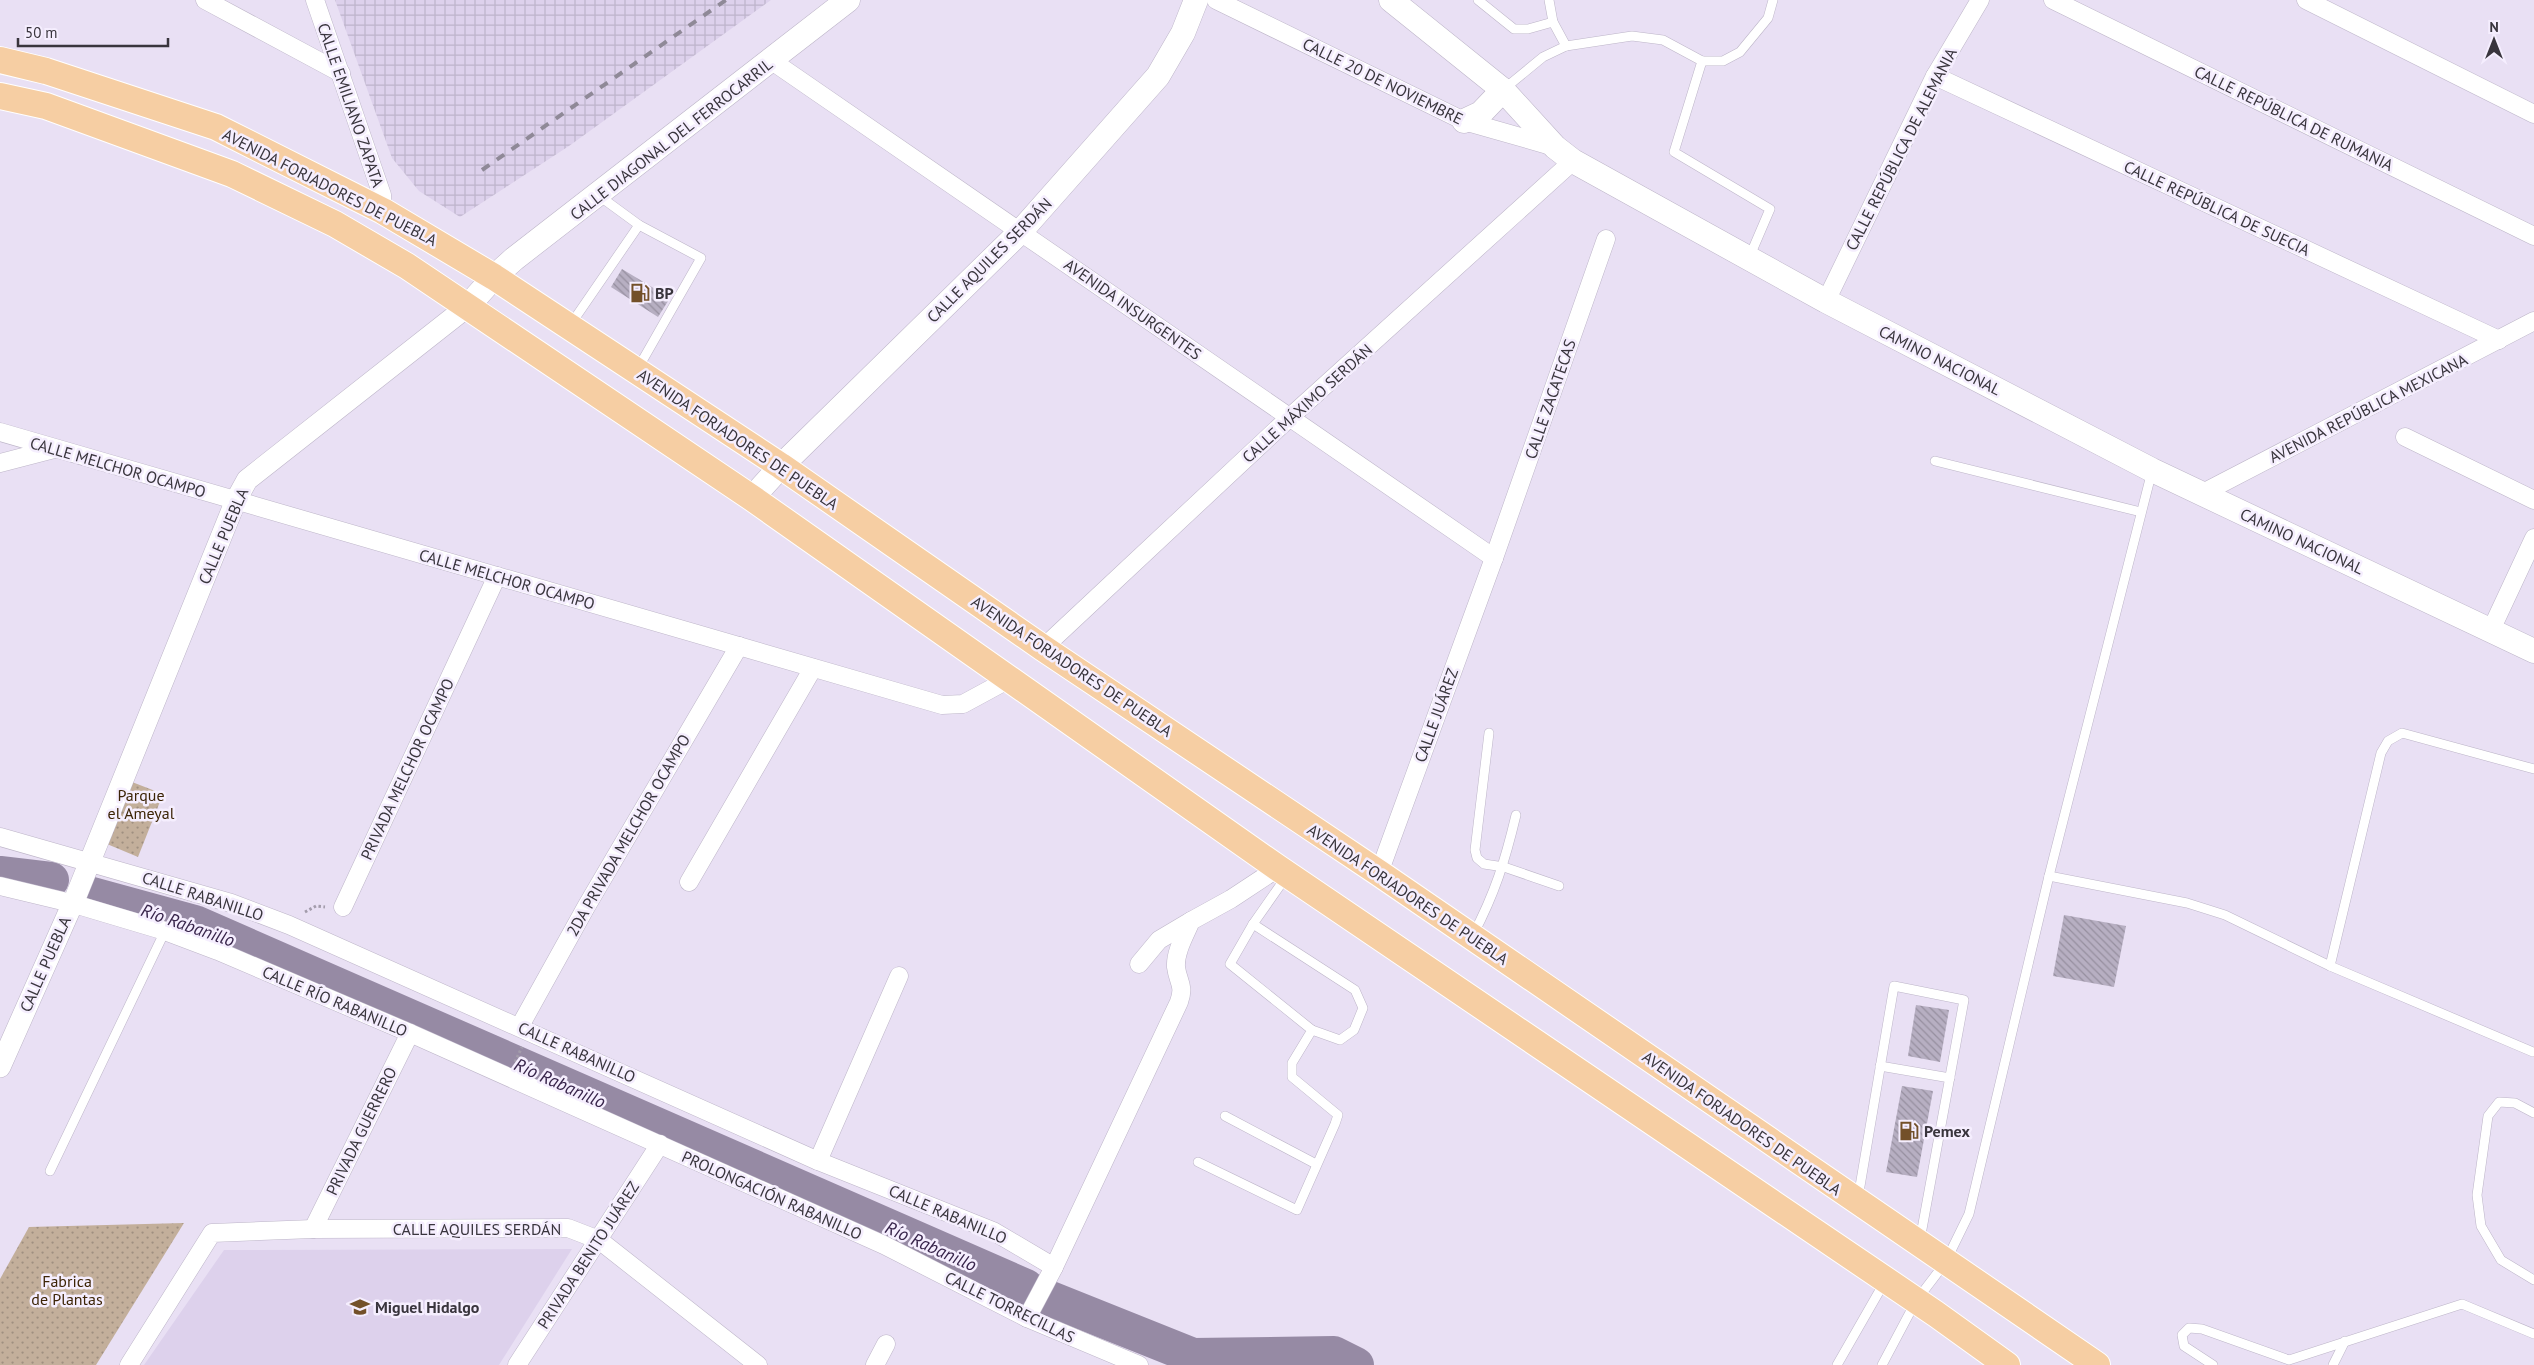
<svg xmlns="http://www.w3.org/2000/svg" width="2534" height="1365" viewBox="0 0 2534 1365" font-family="'PT Sans',sans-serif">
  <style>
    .built { fill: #ddd1ec }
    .industrial { fill: url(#industrial-grid) }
    .park { fill: url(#park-dots) }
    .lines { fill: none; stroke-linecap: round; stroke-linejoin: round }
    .river { stroke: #968aa4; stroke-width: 36 }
    .building { fill: url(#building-back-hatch) }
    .service-casing { stroke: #bdb5c8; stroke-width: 10 }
    .minor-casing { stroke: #bdb5c8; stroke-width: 19 }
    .tertiary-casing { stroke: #bdb5c8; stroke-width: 22 }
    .secondary-casing { stroke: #bdb5c8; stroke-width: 25 }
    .primary-casing { stroke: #fff; stroke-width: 28 }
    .path { stroke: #a39cab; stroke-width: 3; stroke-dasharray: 2.5 2.5; stroke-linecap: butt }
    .service { stroke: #fff; stroke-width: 9 }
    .minor { stroke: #fff; stroke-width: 18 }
    .tertiary { stroke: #fff; stroke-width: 21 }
    .secondary { stroke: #fff; stroke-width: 24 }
    .primary { stroke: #f6cea3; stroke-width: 26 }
    .rail { stroke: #8f8997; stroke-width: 4; stroke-dasharray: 9 9; stroke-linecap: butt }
    .labels { text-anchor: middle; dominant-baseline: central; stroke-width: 5; stroke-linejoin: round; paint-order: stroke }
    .street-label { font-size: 16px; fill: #39353d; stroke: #f5eefe }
    .poi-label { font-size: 16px; font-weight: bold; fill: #39353d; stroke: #f5eefe; text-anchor: start }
    .park-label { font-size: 16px; fill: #3c2406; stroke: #f5eefe }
    .water-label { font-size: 18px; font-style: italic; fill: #38254b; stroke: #f5eefe }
  </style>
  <defs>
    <pattern id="industrial-grid" width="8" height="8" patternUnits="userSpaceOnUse" patternTransform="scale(1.25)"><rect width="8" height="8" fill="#ddd1ec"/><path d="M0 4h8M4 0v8" fill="none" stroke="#beb4cb"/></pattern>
    <pattern id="park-dots" width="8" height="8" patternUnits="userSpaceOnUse" patternTransform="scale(1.25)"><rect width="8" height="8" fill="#c3af9b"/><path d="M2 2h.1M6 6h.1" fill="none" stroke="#9f8f80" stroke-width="1.8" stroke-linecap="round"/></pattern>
    <pattern id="building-back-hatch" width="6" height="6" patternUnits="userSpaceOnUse" patternTransform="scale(1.25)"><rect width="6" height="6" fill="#b7afc2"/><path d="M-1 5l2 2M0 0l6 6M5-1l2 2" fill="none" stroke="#968f9f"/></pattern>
  </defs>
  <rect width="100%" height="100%" fill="#e9e0f4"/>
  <polygon class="built" points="572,1249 499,1365 144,1365 224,1250"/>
  <polygon class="industrial" points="335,0 771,0 569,146 460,217 419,191 392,158"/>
  <g class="park">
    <polygon points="132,782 163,794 138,857 107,844"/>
    <polygon points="184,1223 96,1365 0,1365 0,1279 29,1227"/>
  </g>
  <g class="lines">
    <g class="river">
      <polyline points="0,874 51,880"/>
      <polyline points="89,894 195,923 1026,1287"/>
      <polyline points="1048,1298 1193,1356 1334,1354 1356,1365"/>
    </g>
  </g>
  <g class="building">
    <polygon points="622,269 670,298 658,317 611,287"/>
    <polygon points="2064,915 2126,926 2114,987 2053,976"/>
    <polygon points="1916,1005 1949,1010 1940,1062 1908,1056"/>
    <polygon points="1902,1086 1933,1091 1917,1177 1886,1172"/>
  </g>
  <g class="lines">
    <defs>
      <g id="service">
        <polyline points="1478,0 1514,29 1528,29 1553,22"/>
        <polyline points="1549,0 1553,22 1566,46"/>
        <polyline points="1702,61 1723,61 1740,52 1768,18 1773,0"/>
        <polyline points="1504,89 1543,57 1566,46 1632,36 1663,40 1702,61 1674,152 1770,209 1749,258"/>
        <polyline points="598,195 639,225 701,258 637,370"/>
        <polyline points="571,324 639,225"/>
        <polyline points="1935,461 2141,512"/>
        <polyline points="1489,733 1475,850 1477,858 1484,864 1504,867 1559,886"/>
        <polyline points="2049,876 2187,903 2225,915 2330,966 2533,1052"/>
        <polyline points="1253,924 1355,990 1363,1008 1354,1030 1340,1040 1312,1030"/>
        <path d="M 1473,935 C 1495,893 1505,861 1516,815"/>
        <polyline points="2330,966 2381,753 2388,741 2402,733 2534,769"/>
        <polyline points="1880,1066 1950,1078"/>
        <polyline points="2534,1113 2515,1103 2499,1102 2488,1116 2477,1195 2481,1226 2501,1260 2534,1280"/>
        <polyline points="1225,1116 1316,1164"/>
        <polyline points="1198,1162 1297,1210 1335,1124 1338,1115 1292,1077 1292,1063 1312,1030 1230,964 1253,924 1286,877"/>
        <polyline points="50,1171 165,931"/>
        <polyline points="1858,1198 1894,986 1964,1000 1920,1240"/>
        <polyline points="1837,1365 1884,1283"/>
        <polyline points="1882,1365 1916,1301 1945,1263 1969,1214 2049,876 2152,471"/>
        <polyline points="2213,1365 2184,1346 2182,1335 2189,1328 2202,1329 2289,1360 2462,1304 2534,1334"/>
        <polyline points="2333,1365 2345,1341"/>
      </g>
      <g id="minor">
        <polyline points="205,0 341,73"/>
        <polyline points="315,0 382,195 383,211"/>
        <polyline points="1216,0 1464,121 1555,147"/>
        <polyline points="2053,0 2534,236"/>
        <polyline points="2306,0 2534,114"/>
        <polyline points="772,61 1494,558"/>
        <polyline points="1935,76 2499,340"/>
        <polyline points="1826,301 1935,76 1980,0"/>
        <polyline points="0,432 942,705 963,704 1011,678"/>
        <polyline points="2405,437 2534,500"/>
        <polyline points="0,463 54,449"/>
        <polyline points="2201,494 2534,321"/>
        <polyline points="2491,630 2534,538"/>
        <polyline points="1043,648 1289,418 1573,161"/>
        <polyline points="0,837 231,903 289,925 818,1161 993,1231 1054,1267"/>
        <polyline points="1379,873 1494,558 1606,239"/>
        <polyline points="689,882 813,668"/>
        <polyline points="0,886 71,903 165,931 218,951 410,1033 884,1245 1027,1318 1139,1365"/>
        <polyline points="343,907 497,576"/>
        <polyline points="1139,964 1159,940 1191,921"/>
        <polyline points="520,1026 586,907 739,646"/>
        <polyline points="818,1161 899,976"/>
        <polyline points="313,1229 410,1033"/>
        <path d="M 1027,1318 L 1054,1267 L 1179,1002 C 1185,985 1178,983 1176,967 C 1175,952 1185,935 1191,921 L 1231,899 L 1278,868"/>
        <polyline points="129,1365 212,1233 313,1229 568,1228 599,1240 758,1365"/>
        <polyline points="517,1365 660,1144"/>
        <polyline points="875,1365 886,1344"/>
      </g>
      <polyline id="tertiary" points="0,1067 76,896 236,500 247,480 468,306"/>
      <g id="secondary">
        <polyline points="1391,0 1503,90 1555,147 1573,161 1826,301 2152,470 2534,651"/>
        <polyline points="1464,121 1481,113 1503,90"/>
        <polyline points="468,306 494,277 514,259 848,0"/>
        <polyline points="752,498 781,466 1021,231 1158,76 1183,33 1196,0"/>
      </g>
      <g id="primary">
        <polyline points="0,60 46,71 216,127 383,211 494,277 781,466 1043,648 1379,873 2097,1365"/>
        <polyline points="0,96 46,106 232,174 335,224 407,266 752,498 1278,868 1936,1314 2007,1365"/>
      </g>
    </defs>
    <use href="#service" class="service-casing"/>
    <use href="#minor" class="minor-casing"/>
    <use href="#tertiary" class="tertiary-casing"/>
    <use href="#secondary" class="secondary-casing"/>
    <use href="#primary" class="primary-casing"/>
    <g class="path">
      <polyline points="305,912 316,906 325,907"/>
      <polyline points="515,1062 522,1047"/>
    </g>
    <use href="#service" class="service"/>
    <use href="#minor" class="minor"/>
    <use href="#tertiary" class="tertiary"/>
    <use href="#secondary" class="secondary"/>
    <use href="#primary" class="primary"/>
    <polyline class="rail" points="482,170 726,0"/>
  </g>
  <defs>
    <symbol id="fuel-bare" viewBox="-9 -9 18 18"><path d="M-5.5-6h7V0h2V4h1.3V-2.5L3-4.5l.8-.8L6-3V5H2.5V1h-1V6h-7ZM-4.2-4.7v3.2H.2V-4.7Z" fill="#735029" stroke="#f5eefe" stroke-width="2.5" paint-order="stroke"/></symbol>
    <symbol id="school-bare" viewBox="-9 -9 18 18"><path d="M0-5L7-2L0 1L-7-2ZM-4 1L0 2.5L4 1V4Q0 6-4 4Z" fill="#735029" stroke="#f5eefe" stroke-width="2.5" paint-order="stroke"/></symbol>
  </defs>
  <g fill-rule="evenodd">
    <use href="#fuel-bare" x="626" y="279" width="28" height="28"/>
    <use href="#fuel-bare" x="1895" y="1117" width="28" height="28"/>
    <use href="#school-bare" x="346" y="1293" width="28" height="28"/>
  </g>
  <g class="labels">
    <g class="street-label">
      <text transform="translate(1383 81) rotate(26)">CALLE 20 DE NOVIEMBRE</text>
      <text transform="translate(351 105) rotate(71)">CALLE EMILIANO ZAPATA</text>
      <text transform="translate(2294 118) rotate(26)">CALLE REPÚBLICA DE RUMANIA</text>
      <text transform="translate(671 139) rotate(-38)">CALLE DIAGONAL DEL FERROCARRIL</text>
      <text transform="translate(1901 149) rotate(-63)">CALLE REPÚBLICA DE ALEMANIA</text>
      <text transform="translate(330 187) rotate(27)">AVENIDA FORJADORES DE PUEBLA</text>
      <text transform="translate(2217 208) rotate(25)">CALLE REPÚBLICA DE SUECIA</text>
      <text transform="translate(989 260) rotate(-45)">CALLE AQUILES SERDÁN</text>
      <text transform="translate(1133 309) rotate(35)">AVENIDA INSURGENTES</text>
      <text transform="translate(1940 360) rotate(27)">CAMINO NACIONAL</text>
      <text transform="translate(1550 399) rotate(-71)">CALLE ZACATECAS</text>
      <text transform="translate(1307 403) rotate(-42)">CALLE MÁXIMO SERDÁN</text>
      <text transform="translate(2368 408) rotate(-27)">AVENIDA REPÚBLICA MEXICANA</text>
      <text transform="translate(738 439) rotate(34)">AVENIDA FORJADORES DE PUEBLA</text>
      <text transform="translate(118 467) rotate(16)">CALLE MELCHOR OCAMPO</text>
      <text transform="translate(223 536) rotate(-67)">CALLE PUEBLA</text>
      <text transform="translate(2302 541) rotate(25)">CAMINO NACIONAL</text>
      <text transform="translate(507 579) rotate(16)">CALLE MELCHOR OCAMPO</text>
      <text transform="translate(1072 666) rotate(34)">AVENIDA FORJADORES DE PUEBLA</text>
      <text transform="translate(1436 715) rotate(-70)">CALLE JUÁREZ</text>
      <text transform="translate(407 769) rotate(-65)">PRIVADA MELCHOR OCAMPO</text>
      <text transform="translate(628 835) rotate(-60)">2DA PRIVADA MELCHOR OCAMPO</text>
      <text transform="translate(1408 894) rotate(34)">AVENIDA FORJADORES DE PUEBLA</text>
      <text transform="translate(203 896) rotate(18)">CALLE RABANILLO</text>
      <text transform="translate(45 964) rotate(-66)">CALLE PUEBLA</text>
      <text transform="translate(335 1001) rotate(23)">CALLE RÍO RABANILLO</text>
      <text transform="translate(577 1052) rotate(24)">CALLE RABANILLO</text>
      <text transform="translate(1742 1123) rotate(35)">AVENIDA FORJADORES DE PUEBLA</text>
      <text transform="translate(361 1131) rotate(-64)">PRIVADA GUERRERO</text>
      <text transform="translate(772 1195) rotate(24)">PROLONGACIÓN RABANILLO</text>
      <text transform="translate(948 1214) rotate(23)">CALLE RABANILLO</text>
      <text x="477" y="1229">CALLE AQUILES SERDÁN</text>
      <text transform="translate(588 1255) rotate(-57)">PRIVADA BENITO JUÁREZ</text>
      <text transform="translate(1010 1307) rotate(26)">CALLE TORRECILLAS</text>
    </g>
    <g class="poi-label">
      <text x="655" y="293">BP</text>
      <text x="1924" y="1131">Pemex</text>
      <text x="375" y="1307">Miguel Hidalgo</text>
    </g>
    <g class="park-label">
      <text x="141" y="795">Parque<tspan x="141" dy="18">el Ameyal</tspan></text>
      <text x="67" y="1281">Fabrica<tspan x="67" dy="18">de Plantas</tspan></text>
    </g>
    <g class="water-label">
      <text transform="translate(188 925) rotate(19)">Río Rabanillo</text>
      <text transform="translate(560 1083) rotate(24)">Río Rabanillo</text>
      <text transform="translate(931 1246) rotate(24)">Río Rabanillo</text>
    </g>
  </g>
  <g transform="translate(2494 40)" stroke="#f5eefe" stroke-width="4" paint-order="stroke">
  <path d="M0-4L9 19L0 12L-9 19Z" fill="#39353d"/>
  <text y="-8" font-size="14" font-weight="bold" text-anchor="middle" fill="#39353d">N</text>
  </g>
  <path d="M18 38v8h150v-8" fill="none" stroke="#39353d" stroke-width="2.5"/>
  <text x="25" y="38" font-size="15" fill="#39353d" stroke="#f5eefe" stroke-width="4" paint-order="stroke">50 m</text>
</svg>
